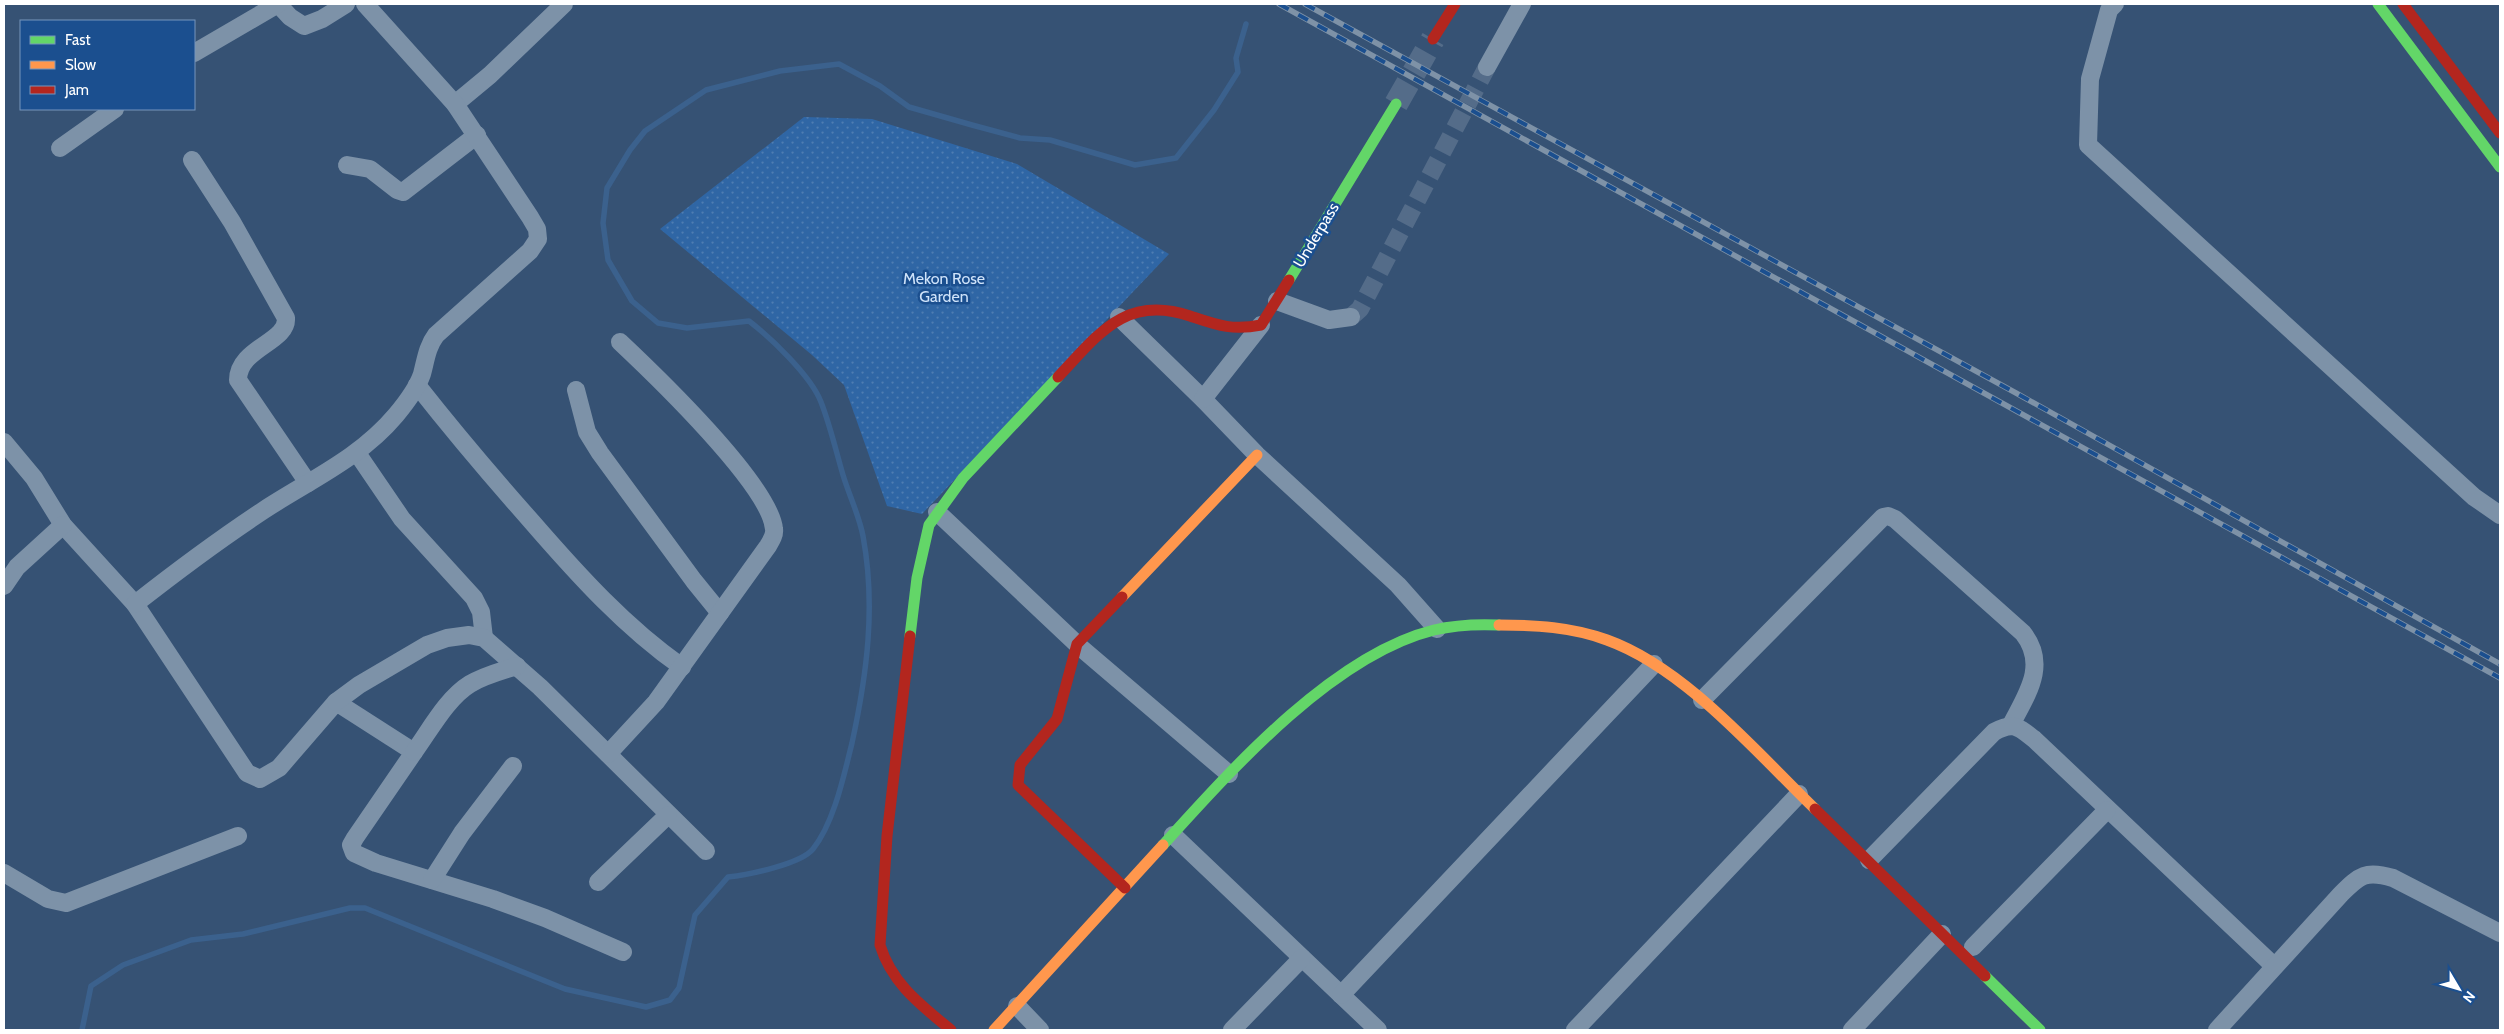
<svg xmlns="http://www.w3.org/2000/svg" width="2504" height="1034" viewBox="0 0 2504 1034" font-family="Cabin,sans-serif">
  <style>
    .green { fill: url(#green-dots) }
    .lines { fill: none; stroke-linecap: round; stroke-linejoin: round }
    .stream { stroke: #3b618d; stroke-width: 5.5 }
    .street-tunnel { stroke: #546c89; stroke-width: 18; stroke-dasharray: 18 9; stroke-linecap: butt }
    .secondary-tunnel { stroke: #546c89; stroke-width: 24; stroke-dasharray: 24 12; stroke-linecap: butt }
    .street { stroke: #7d92a8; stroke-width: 18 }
    .fast { stroke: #63d668; stroke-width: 11 }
    .slow { stroke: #ff974d; stroke-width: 11 }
    .jam { stroke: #b3261e; stroke-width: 11 }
    .rail-casing { stroke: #7e92a7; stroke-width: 5.5 }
    .rail { stroke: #1b4f8f; stroke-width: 4; stroke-dasharray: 11; stroke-linecap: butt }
    .labels { text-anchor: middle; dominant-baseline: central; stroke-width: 5; stroke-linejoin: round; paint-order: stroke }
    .street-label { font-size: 16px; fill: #fff; stroke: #1b4f8f }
    .park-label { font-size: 16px; fill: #cfe3fa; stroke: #1b4f8f }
  </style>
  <defs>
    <pattern id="green-dots" width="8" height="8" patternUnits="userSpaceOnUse" patternTransform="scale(1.25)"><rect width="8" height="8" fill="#2f66a5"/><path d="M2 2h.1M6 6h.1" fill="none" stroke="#4e7db2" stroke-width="1.8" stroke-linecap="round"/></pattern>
  </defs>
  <rect width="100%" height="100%" fill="#365274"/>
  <polygon class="green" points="804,117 872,119 1017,164 1169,254 922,514 887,506 844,385 812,355 660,229"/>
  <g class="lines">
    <path class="stream" d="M 82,1030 L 91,986 L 123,965 L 191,940 L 243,934 L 350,908 L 365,908 L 565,989 L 646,1007 L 670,1000 L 679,988 L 695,915 L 728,877 C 748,875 801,864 813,849 C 834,823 844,775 852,743 C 867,674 876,606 863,536 C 859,515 849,495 843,475 C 836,451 830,425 821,402 C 811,376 771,338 749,321 L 687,328 L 658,323 L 632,301 L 608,260 L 603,223 L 607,188 L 630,150 L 645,131 L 706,90 L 780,71 L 839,64 L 880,86 L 909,107 L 972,125 L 1020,138 L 1050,140 L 1135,165 L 1176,158 L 1214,110 L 1238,72 L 1236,58 L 1246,24"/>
    <polyline class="street-tunnel" points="1351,317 1360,309 1487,67"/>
    <polyline class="secondary-tunnel" points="1396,104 1433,39"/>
    <g class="street">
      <polyline points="278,4 290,17 304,26 322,19 346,4"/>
      <polyline points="2115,4 2109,10 2090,79 2088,145 2474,497 2500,515"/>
      <polyline points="194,53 278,4"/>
      <polyline points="1487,67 1522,4"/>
      <polyline points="455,104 490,75 564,4"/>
      <polyline points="60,148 115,109"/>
      <path d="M 192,160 L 232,222 L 286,318 C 288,342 238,348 238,380 L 308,483"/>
      <polyline points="347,165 370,169 397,190 403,192 477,135"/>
      <polyline points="1277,301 1329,320 1351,317"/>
      <polyline points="1119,317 1203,399 1257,455 1398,585 1437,629"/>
      <path d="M 417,385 C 454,432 493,478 532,522 C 578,575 625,627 682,667"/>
      <polyline points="576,390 587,432 600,453 694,581 720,613"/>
      <polyline points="1203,399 1261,325"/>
      <polyline points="4,442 34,478 63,525 135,604 247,773 260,779 279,768 336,702 414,752 355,838 351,845 354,853 376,863 493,899 545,918 623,952"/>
      <polyline points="357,453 402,519 474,598 481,612 484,638"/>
      <polyline points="937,512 1080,647 1229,774"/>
      <polyline points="4,586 17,567 63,525"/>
      <path d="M 135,604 C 177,571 220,539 264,510 C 310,480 360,458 396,415 C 406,403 417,389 422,374 C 426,359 427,347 436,335 L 530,251 L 538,239 L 537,229 L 530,217 L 455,104 L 365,4"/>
      <path d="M 1702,700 L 1883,517 L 1888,516 L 1895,519 L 2023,633 C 2048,665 2027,694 2011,725"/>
      <polyline points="336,702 359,685 427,645 447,638 469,635 484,638 540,687 706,851"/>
      <path d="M 414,752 C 430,730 447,698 470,684 C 485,675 502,671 517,666"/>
      <path d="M 608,754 L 656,702 L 768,546 C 771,541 775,535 774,529 C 770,485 654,374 620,342"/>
      <polyline points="1173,835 1378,1030"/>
      <path d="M 1869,860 L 1994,732 C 2014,721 2018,727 2034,739 L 2274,966"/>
      <polyline points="4,873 48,899 66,903 238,836"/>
      <polyline points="432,880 462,833 513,766"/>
      <polyline points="598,882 668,815"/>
      <polyline points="1973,947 2107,810"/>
      <polyline points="1341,995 1654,664"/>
      <polyline points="1017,1006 1040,1030"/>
      <polyline points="1232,1030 1302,958"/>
      <polyline points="1575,1030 1799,794"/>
      <polyline points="1852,1030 1942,934"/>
      <path d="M 2217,1030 L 2341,894 C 2360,875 2366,870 2393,878 L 2500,933"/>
    </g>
    <g class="fast">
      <polyline points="2378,4 2500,167"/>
      <polyline points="1289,280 1396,104"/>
      <polyline points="910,636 917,578 929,525 963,478 1058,377"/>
      <path d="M 1163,845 C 1231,770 1333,655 1434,630 C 1455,625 1477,624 1499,625"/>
      <polyline points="1985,976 2040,1030"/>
    </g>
    <g class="slow">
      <polyline points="1122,597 1257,455"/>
      <path d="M 1499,625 C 1535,625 1572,627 1607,640 C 1685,668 1756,752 1815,809"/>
      <polyline points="994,1030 1163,845"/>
    </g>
    <g class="jam">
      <polyline points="2403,4 2500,133"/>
      <polyline points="1433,39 1455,4"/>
      <path d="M 1058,377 C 1098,335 1125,294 1190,316 C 1217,325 1232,331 1261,325 L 1289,280"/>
      <polyline points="1122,597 1077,644 1057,719 1020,765 1018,785 1125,888"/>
      <path d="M 910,636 L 887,836 L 880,945 C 892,984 921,1005 951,1030"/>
      <polyline points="1815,809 1985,976"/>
    </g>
    <defs>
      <g id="rail">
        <polyline points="1279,4 2500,678"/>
        <polyline points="1305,4 2016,393 2500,664"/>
      </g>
    </defs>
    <use href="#rail" class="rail-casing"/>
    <use href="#rail" class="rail"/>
  </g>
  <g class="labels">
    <g class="street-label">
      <text transform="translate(1316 235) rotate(-59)">Underpass</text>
    </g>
    <g class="park-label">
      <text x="944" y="278">Mekon Rose<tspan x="944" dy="18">Garden</tspan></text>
    </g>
  </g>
  <rect width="2504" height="1034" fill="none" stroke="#ffffff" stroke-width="10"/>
  <rect x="20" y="20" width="175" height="90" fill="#1b4f8f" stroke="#7695bc"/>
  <rect x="30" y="36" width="25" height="8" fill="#63d668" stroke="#7695bc"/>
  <text x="65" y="45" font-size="15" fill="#ffffff">Fast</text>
  <rect x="30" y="61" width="25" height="8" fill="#ff974d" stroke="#7695bc"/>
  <text x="65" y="70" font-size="15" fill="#ffffff">Slow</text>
  <rect x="30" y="86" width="25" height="8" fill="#b3261e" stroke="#7695bc"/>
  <text x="65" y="95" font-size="15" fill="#ffffff">Jam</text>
  <g transform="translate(2459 989) rotate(128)" stroke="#1b4f8f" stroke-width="4" paint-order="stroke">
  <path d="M0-4L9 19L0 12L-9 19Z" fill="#ffffff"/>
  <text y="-8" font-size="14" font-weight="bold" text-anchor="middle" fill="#ffffff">N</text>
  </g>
</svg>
